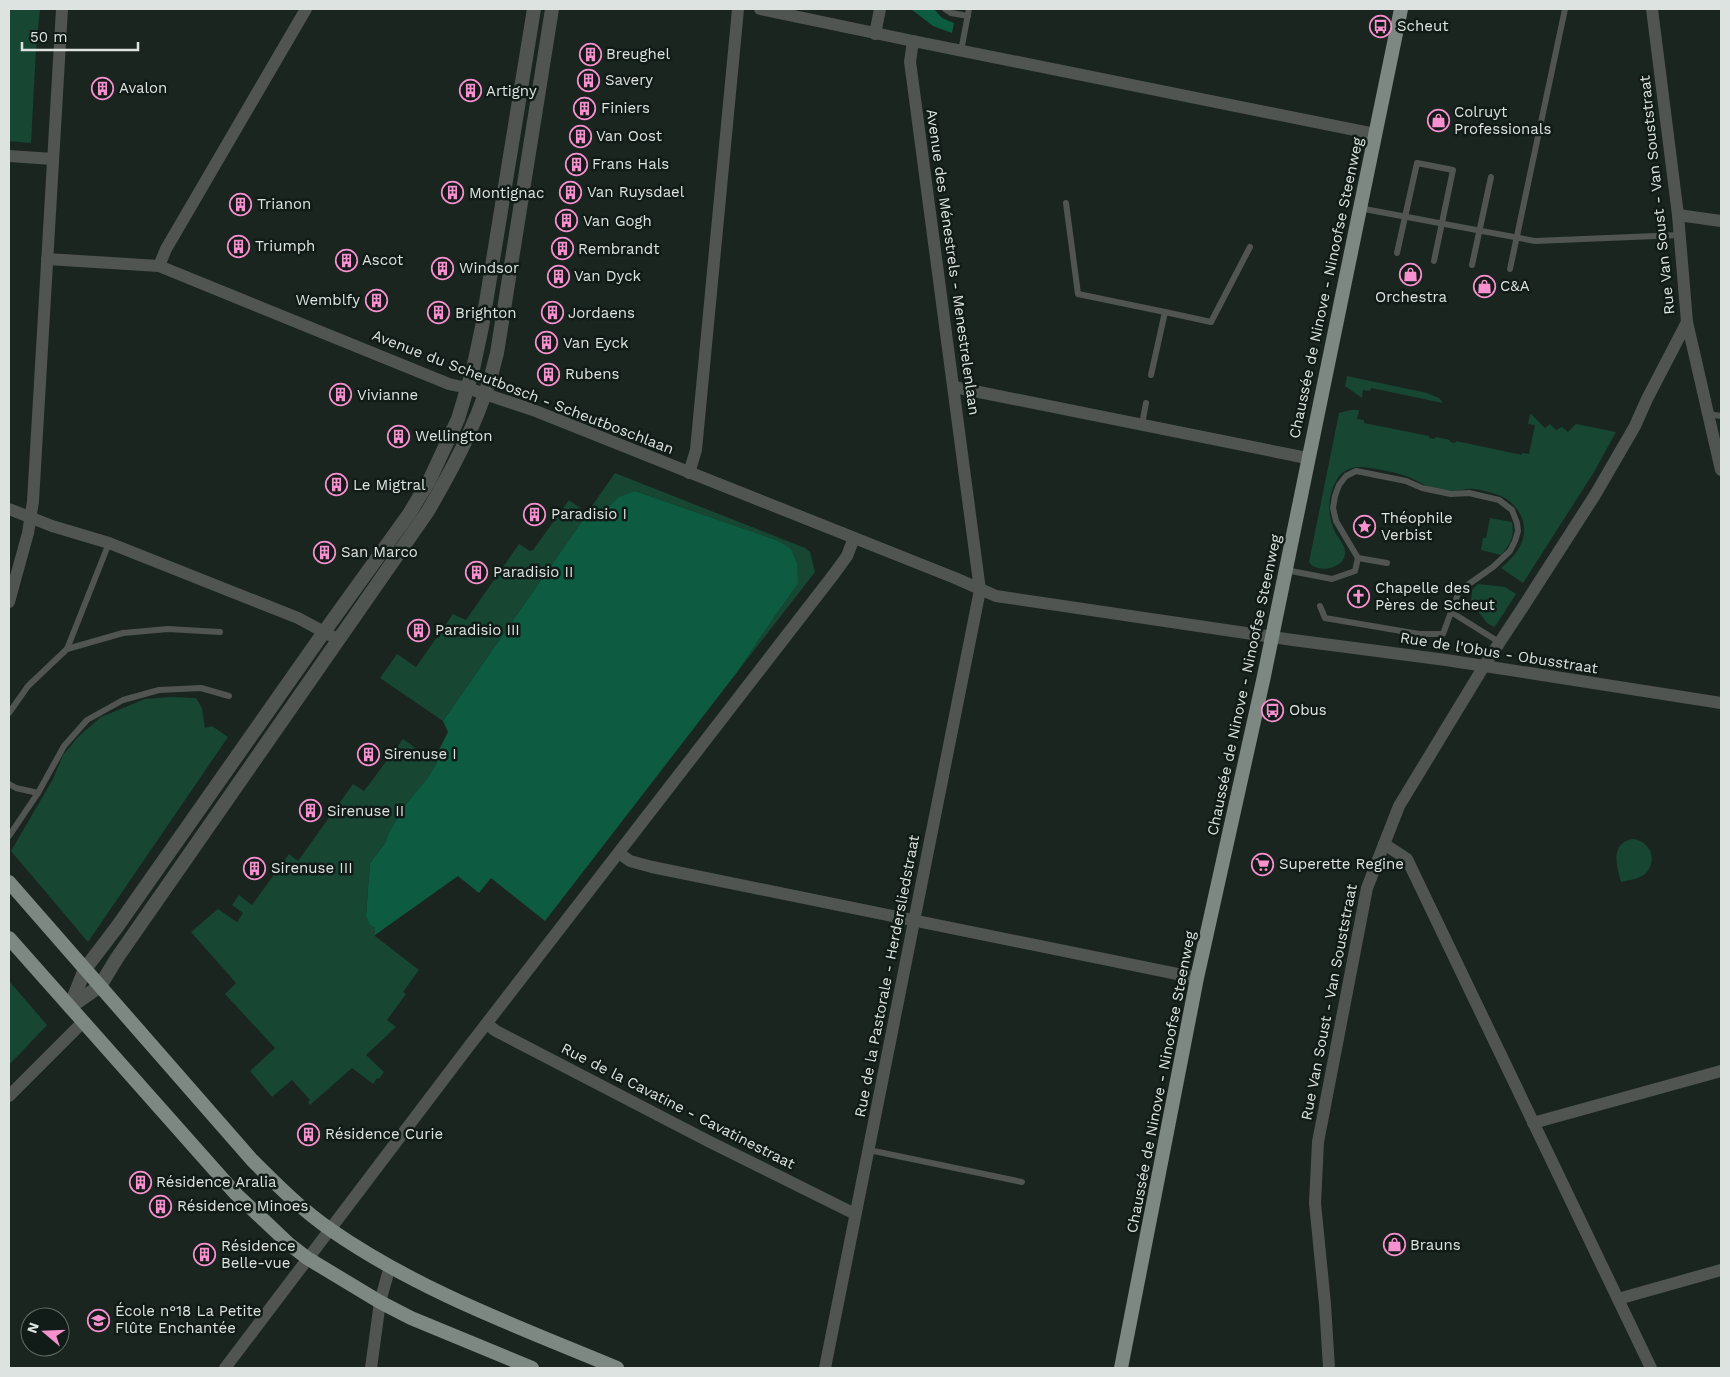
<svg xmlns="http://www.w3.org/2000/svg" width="1730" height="1377" viewBox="0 0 1730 1377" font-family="'Work Sans',sans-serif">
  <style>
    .green { fill: #174633 }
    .forest { fill: #0d5b40 }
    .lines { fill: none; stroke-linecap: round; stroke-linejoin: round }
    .service { stroke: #505552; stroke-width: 6 }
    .minor { stroke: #505552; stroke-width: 12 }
    .tertiary { stroke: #505552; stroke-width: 14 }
    .primary { stroke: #7d8882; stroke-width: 14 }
    .labels { text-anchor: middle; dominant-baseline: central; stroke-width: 5; stroke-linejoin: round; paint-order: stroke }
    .poi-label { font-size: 15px; fill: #dde3e0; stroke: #111b17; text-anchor: start }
    .street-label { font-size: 15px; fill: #dde3e0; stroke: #111b17 }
  </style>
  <rect width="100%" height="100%" fill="#1a2520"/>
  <g class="green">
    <polygon points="9,9 40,9 36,49 31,143 9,141"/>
    <polygon points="1347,376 1427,393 1439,398 1443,403 1371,388 1370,391 1363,390 1362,398 1345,386"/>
    <path d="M 1351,410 L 1359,410 L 1357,419 L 1364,420 L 1364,423 L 1429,436 L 1429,438 L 1434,439 L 1436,437 L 1450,440 L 1450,442 L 1455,443 L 1456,441 L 1522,455 L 1522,453 L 1529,454 L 1535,425 L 1528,424 L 1530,414 L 1532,415 L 1545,428 L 1550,424 L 1556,430 L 1562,427 L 1568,432 L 1576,424 L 1616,432 L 1594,472 L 1523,583 L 1501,568 C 1514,557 1525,545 1524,527 C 1523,514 1514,503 1503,497 C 1495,493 1482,490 1474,489 C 1467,488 1461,491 1455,491 C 1446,491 1433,488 1425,485 C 1420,483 1416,480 1411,478 C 1401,473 1370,467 1359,467 C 1355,467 1348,469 1345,471 C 1338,475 1335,483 1332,490 C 1327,505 1329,520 1336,534 C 1340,540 1346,547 1345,554 C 1344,569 1316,574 1309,562 L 1339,413 Z"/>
    <polygon points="615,473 805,548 810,552 815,572 738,671 775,616 798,584 776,540 635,491 619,498 596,519 587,514 443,721 380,678 397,654 416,667 453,614 466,620 519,544 530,551 533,550 569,500 587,513"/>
    <path d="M 1490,518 L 1512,522 C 1515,536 1510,545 1501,555 L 1481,550 L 1483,538 L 1486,538 Z"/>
    <polygon points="1478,584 1505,587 1516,594 1496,625 1494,627 1487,623 1471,602 1472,590"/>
    <polygon points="171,697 196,698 202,708 205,728 212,726 228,737 88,942 11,851 53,779 63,755 79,736 101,717 145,699"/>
    <polygon points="403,739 421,752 435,758 437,763 426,780 405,805 388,834 386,842 370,863 366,916 369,924 375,928 375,936 419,970 403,992 406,994 387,1020 396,1027 366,1055 384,1072 379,1079 377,1078 373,1084 352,1068 310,1105 308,1102 310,1100 292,1080 272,1097 250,1071 275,1048 225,994 236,983 191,932 218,909 237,922 243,913 232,905 239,895 252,905 289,854 298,861 353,784 364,791"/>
    <path d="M 1633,839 C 1649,841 1658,858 1647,872 C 1641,879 1629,880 1621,882 C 1617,866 1609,843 1633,839 Z"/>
    <polygon points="9,981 47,1025 9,1065"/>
  </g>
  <g class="forest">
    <polygon points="911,9 934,9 942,18 954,23 952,33 933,26"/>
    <polygon points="635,491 776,540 791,549 797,564 798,584 775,616 738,671 545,921 491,878 479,893 458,876 375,935 375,928 369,924 366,916 370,863 386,842 388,834 405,805 426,780 437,763 435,758 448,732 443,721 587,514 596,519 619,497"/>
  </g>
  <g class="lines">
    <g class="service">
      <polyline points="945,9 951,13 968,16"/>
      <polyline points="961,51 969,9"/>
      <polyline points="1066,203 1078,294 1165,312 1151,375"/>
      <polyline points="1359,208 1535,241 1680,235"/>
      <polyline points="1397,253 1417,163 1453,170 1434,261"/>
      <polyline points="1472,265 1491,177"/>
      <polyline points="1510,269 1565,9"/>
      <polyline points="1165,312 1211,322 1250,247"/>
      <polyline points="1708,414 1721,416"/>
      <polyline points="1142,424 1146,403"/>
      <polyline points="1358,558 1336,521 1333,508 1335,496 1339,485 1346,476 1356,471 1406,481 1422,488 1451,494 1469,493 1499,500 1512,510 1517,523 1518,531 1515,541 1510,551 1493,567 1466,586 1458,594 1451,612 1499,642"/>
      <polyline points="1286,570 1332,579 1355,571 1358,558 1387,563"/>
      <polyline points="1320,606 1325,618 1419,634 1443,634 1451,612"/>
      <polyline points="67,649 109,543"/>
      <polyline points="9,713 28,686 67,649 123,633 168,629 220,632"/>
      <polyline points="9,784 16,788 38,793"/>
      <polyline points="9,836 38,793 64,746 87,720 123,700 159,690 201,688 229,696"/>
      <polyline points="869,1150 1022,1182"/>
    </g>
    <g class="minor">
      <polyline points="760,9 913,41 1375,134"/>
      <polyline points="1652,9 1678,215 1687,322 1721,470"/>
      <polyline points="875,34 880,9"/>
      <polyline points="9,156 53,159"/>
      <polyline points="1678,215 1721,221"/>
      <polyline points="47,259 159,266 449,384 467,388 533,410 955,578 996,596 1293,640 1446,660 1721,703"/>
      <polyline points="159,266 166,249 306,9"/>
      <polyline points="954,387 1307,458"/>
      <polyline points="689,473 696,450 738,9"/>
      <polyline points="9,509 52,526 109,543 298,618 339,640"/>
      <polyline points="9,602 28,533 33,501 62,9"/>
      <polyline points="1384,844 1407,859 1651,1368"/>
      <polyline points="619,853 630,861 652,867 1197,978"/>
      <polyline points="487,1024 496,1031 708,1141 855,1214"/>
      <polyline points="9,1096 83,1022"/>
      <polyline points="1533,1123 1721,1071"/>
      <polyline points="1618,1299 1721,1270"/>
      <polyline points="225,1368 466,1050 834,574 847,556 854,538"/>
      <polyline points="371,1368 380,1302 390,1266"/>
      <polyline points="825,1368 980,590 911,69 910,62 913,41"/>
      <polyline points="1329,1368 1325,1304 1315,1203 1318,1142 1367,888 1399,806 1484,666 1523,607 1595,495 1635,426 1647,399 1687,322"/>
    </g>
    <g class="tertiary">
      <path d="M 70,1007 L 100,986 L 117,958 L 428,511 C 457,461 484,410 497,353 L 552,9"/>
      <polyline points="70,1007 85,969 117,927 324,632 409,514 429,481 458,419 473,369 482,327 534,9"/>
    </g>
    <g class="primary">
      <path d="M 9,882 L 252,1160 C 277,1185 302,1210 331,1230 C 419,1291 519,1327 617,1368"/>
      <polyline points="9,938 236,1194 289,1244 307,1258 380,1302 411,1318 532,1368"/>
      <polyline points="1121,1368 1197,978 1264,676 1401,9"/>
    </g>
  </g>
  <defs>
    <symbol id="bus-ring" viewBox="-11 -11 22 22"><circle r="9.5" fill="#111b17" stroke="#f790ce" stroke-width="1.5"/><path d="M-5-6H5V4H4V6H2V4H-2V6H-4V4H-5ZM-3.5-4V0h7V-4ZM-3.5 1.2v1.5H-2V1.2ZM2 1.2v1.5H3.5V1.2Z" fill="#f790ce"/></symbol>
    <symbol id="building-ring" viewBox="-11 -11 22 22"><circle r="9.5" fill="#111b17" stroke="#f790ce" stroke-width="1.5"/><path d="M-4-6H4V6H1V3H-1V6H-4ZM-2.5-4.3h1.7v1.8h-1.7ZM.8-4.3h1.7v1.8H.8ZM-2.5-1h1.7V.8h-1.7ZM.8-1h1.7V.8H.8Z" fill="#f790ce"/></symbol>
    <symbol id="shop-ring" viewBox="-11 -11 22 22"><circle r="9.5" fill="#111b17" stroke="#f790ce" stroke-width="1.5"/><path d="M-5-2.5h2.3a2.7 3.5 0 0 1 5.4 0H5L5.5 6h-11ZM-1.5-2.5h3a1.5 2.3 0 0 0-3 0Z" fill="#f790ce"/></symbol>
    <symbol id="sight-ring" viewBox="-11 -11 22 22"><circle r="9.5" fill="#111b17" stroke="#f790ce" stroke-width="1.5"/><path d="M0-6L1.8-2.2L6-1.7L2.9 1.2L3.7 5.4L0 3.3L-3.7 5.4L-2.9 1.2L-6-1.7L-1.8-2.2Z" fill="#f790ce"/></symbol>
    <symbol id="church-ring" viewBox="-11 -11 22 22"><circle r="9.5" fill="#111b17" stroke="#f790ce" stroke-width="1.5"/><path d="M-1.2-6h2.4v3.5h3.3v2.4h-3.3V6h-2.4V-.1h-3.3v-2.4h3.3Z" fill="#f790ce"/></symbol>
    <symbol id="supermarket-ring" viewBox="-11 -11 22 22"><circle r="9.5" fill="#111b17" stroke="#f790ce" stroke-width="1.5"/><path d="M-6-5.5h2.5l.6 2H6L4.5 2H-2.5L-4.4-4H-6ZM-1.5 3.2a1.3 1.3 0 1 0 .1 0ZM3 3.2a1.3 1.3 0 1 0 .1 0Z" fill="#f790ce"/></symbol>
    <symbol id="school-ring" viewBox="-11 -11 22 22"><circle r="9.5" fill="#111b17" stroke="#f790ce" stroke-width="1.5"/><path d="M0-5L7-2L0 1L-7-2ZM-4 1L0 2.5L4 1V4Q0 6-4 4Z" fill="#f790ce"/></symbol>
  </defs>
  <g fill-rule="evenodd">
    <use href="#bus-ring" x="1368" y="14" width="25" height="25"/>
    <use href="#building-ring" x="578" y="42" width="25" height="25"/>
    <use href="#building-ring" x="576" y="68" width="25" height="25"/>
    <use href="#building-ring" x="90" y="76" width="25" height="25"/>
    <use href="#building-ring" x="458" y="78" width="25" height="25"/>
    <use href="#building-ring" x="572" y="96" width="25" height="25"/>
    <use href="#shop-ring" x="1426" y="108" width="25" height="25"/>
    <use href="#building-ring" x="568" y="124" width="25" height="25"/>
    <use href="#building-ring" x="564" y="152" width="25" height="25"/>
    <use href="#building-ring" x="558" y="180" width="25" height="25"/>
    <use href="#building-ring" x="440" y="180" width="25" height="25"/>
    <use href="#building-ring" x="228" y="192" width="25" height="25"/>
    <use href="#building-ring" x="554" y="208" width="25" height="25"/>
    <use href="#building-ring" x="226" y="234" width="25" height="25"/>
    <use href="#building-ring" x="550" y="236" width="25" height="25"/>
    <use href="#building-ring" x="334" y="248" width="25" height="25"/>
    <use href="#building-ring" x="430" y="256" width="25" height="25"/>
    <use href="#shop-ring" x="1398" y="262" width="25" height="25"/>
    <use href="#building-ring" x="546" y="264" width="25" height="25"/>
    <use href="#shop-ring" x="1472" y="274" width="25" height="25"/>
    <use href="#building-ring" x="364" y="288" width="25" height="25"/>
    <use href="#building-ring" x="426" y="300" width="25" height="25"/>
    <use href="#building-ring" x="540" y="300" width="25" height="25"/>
    <use href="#building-ring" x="534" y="330" width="25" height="25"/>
    <use href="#building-ring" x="536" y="362" width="25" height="25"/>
    <use href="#building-ring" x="328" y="382" width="25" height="25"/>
    <use href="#building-ring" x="386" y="424" width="25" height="25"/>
    <use href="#building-ring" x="324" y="472" width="25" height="25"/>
    <use href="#building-ring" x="522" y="502" width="25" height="25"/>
    <use href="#sight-ring" x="1352" y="514" width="25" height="25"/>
    <use href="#building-ring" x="312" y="540" width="25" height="25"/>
    <use href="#building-ring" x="464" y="560" width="25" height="25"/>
    <use href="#church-ring" x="1346" y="584" width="25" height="25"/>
    <use href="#building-ring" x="406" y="618" width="25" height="25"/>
    <use href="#bus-ring" x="1260" y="698" width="25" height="25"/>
    <use href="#building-ring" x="356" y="742" width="25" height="25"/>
    <use href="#building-ring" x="298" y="798" width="25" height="25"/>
    <use href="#supermarket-ring" x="1250" y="852" width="25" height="25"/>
    <use href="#building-ring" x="242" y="856" width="25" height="25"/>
    <use href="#building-ring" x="296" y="1122" width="25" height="25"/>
    <use href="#building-ring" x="128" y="1170" width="25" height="25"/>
    <use href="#building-ring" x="148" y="1194" width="25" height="25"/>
    <use href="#shop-ring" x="1382" y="1232" width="25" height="25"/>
    <use href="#building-ring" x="192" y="1242" width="25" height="25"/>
    <use href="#school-ring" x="86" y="1308" width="25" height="25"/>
  </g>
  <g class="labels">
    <g class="poi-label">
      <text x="1397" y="26">Scheut</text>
      <text x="606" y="54">Breughel</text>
      <text x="605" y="80">Savery</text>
      <text x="119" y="88">Avalon</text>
      <text x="486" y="91">Artigny</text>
      <text x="601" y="108">Finiers</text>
      <text x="1454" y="112">Colruyt<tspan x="1454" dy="17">Professionals</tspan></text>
      <text x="596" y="136">Van Oost</text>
      <text x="592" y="164">Frans Hals</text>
      <text x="587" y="192">Van Ruysdael</text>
      <text x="469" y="193">Montignac</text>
      <text x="257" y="204">Trianon</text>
      <text x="583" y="221">Van Gogh</text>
      <text x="255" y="246">Triumph</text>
      <text x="578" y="249">Rembrandt</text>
      <text x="362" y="260">Ascot</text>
      <text x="459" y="268">Windsor</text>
      <text x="574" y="276">Van Dyck</text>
      <text x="1500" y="286">C&amp;A</text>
      <text x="1411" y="297" text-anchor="middle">Orchestra</text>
      <text x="360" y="300" text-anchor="end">Wemblfy</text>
      <text x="455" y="313">Brighton</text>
      <text x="568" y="313">Jordaens</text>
      <text x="563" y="343">Van Eyck</text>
      <text x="565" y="374">Rubens</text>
      <text x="357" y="395">Vivianne</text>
      <text x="415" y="436">Wellington</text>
      <text x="353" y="485">Le Migtral</text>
      <text x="551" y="514">Paradisio I</text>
      <text x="1381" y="518">Théophile<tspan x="1381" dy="17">Verbist</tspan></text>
      <text x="341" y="552">San Marco</text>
      <text x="493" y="572">Paradisio II</text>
      <text x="1375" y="588">Chapelle des<tspan x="1375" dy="17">Pères de Scheut</tspan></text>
      <text x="435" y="630">Paradisio III</text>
      <text x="1289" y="710">Obus</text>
      <text x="384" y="754">Sirenuse I</text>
      <text x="327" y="811">Sirenuse II</text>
      <text x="1279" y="864">Superette Regine</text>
      <text x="271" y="868">Sirenuse III</text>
      <text x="325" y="1134">Résidence Curie</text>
      <text x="156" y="1182">Résidence Aralia</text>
      <text x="177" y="1206">Résidence Minoes</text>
      <text x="1410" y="1245">Brauns</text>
      <text x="221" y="1246">Résidence<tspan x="221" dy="17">Belle-vue</tspan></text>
      <text x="115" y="1311">École n°18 La Petite<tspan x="115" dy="17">Flûte Enchantée</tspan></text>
    </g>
    <g class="street-label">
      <text transform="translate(1657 195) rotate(-96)">Rue Van Soust - Van Souststraat</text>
      <text transform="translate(953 262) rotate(82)">Avenue des Ménestrels - Menestrelenlaan</text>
      <text transform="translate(1326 288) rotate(-78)">Chaussée de Ninove - Ninoofse Steenweg</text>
      <text transform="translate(523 392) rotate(21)">Avenue du Scheutbosch - Scheutboschlaan</text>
      <text transform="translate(1499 653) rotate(9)">Rue de l'Obus - Obusstraat</text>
      <text transform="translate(1244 685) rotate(-78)">Chaussée de Ninove - Ninoofse Steenweg</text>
      <text transform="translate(887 976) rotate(-79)">Rue de la Pastorale - Herdersliedstraat</text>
      <text transform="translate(1329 1002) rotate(-79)">Rue Van Soust - Van Souststraat</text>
      <text transform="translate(1161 1082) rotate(-79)">Chaussée de Ninove - Ninoofse Steenweg</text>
      <text transform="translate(678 1106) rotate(27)">Rue de la Cavatine - Cavatinestraat</text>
    </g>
  </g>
  <rect width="1730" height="1377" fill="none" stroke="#dde3e0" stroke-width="20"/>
  <g transform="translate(45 1332) rotate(289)"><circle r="24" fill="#111b17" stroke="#636b67"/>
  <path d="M0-4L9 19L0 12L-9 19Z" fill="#f790ce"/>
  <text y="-8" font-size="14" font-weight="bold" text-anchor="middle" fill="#dde3e0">N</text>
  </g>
  <path d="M22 42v8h116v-8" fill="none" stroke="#dde3e0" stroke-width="2.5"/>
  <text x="30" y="42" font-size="15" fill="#dde3e0" stroke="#111b17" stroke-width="4" paint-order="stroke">50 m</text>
</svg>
